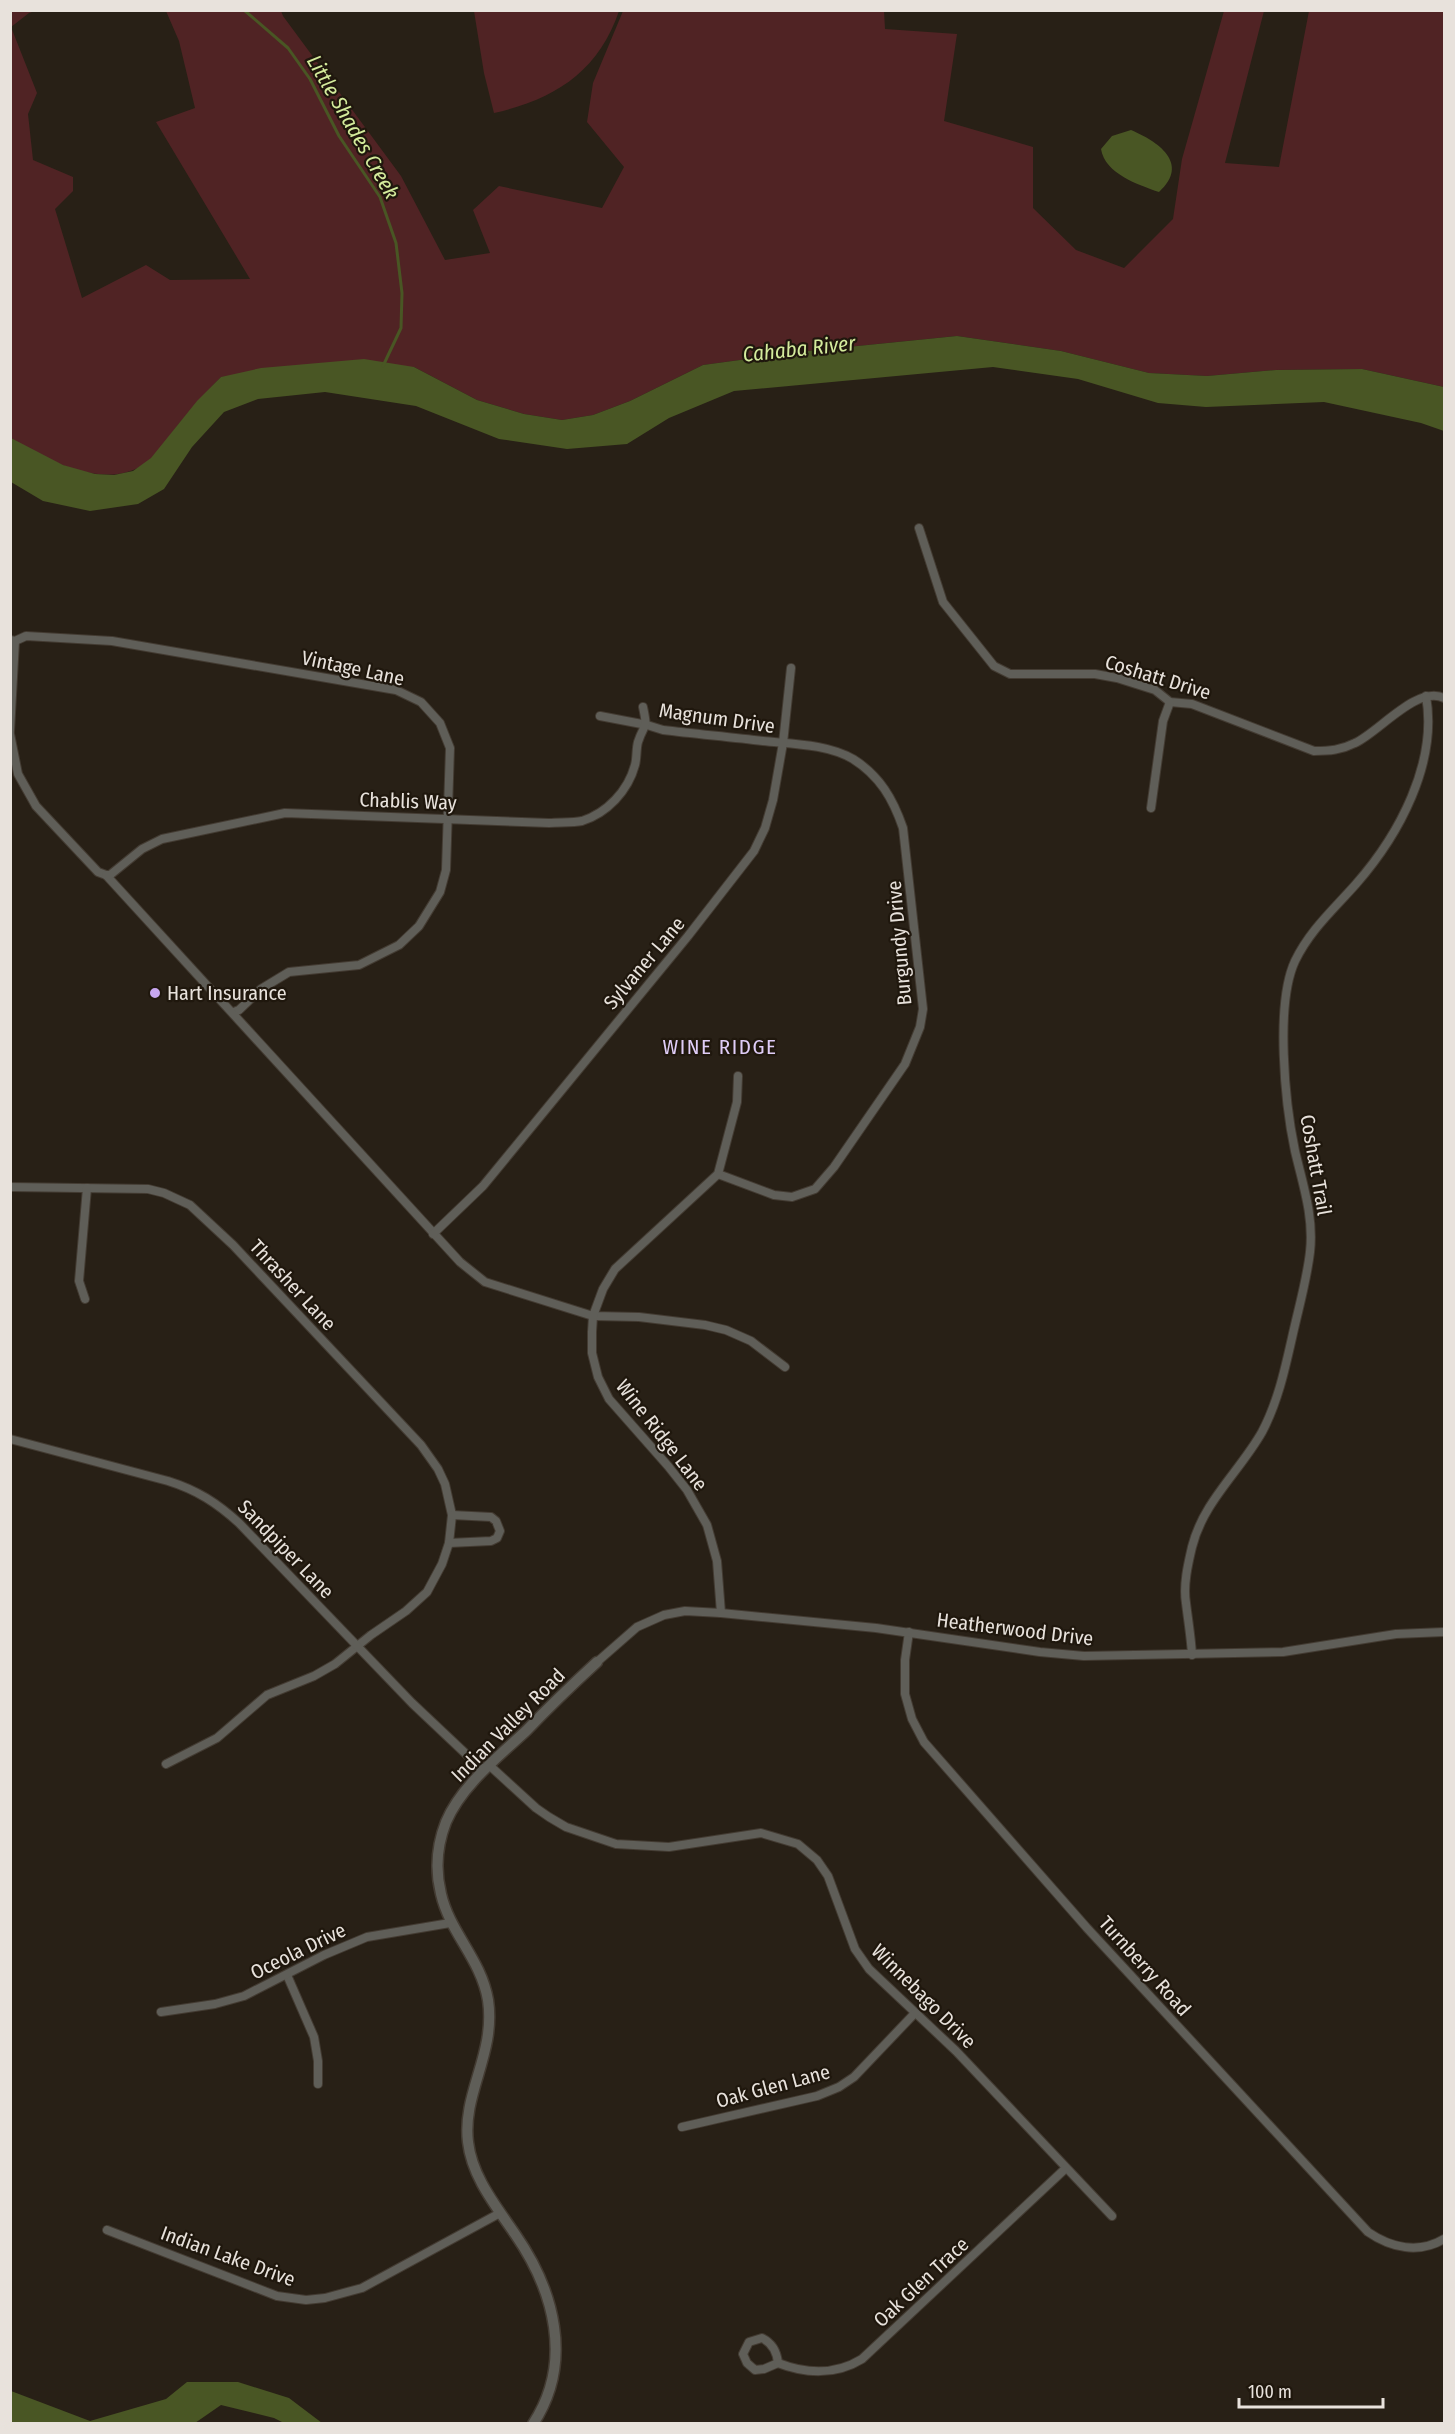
<svg xmlns="http://www.w3.org/2000/svg" width="1455" height="2434" viewBox="0 0 1455 2434" font-family="'Fira Sans Condensed',sans-serif">
  <style>
    .green { fill: #502324 }
    .water { fill: #495624 }
    .lines { fill: none; stroke-linecap: round; stroke-linejoin: round }
    .stream { stroke: #495624; stroke-width: 3 }
    .minor-casing { stroke: #433b32; stroke-width: 10 }
    .tertiary-casing { stroke: #433b32; stroke-width: 13 }
    .minor { stroke: #5f5e58; stroke-width: 8 }
    .tertiary { stroke: #5f5e58; stroke-width: 10 }
    .poi-dot { fill: #c7a6ef; stroke: #1f170d; stroke-width: 2 }
    .labels { text-anchor: middle; dominant-baseline: central; stroke-width: 4.5; stroke-linejoin: round; paint-order: stroke }
    .street-label { font-size: 20px; fill: #e8e2dc; stroke: #1f170d }
    .poi-label { font-size: 20px; fill: #e8e2dc; stroke: #1f170d; text-anchor: start }
    .water-label { font-size: 21px; font-style: italic; fill: #d4eb9c; stroke: #1f170d }
    .neighbourhood-label { font-size: 21px; letter-spacing: 1.5px; fill: #dfcdf7; stroke: #1f170d }
  </style>
  <rect width="100%" height="100%" fill="#282016"/>
  <g class="green">
    <path d="M 11,11 L 35,11 L 29,13 L 11,27 L 37,93 L 28,114 L 33,160 L 73,177 L 73,191 L 55,209 L 82,298 L 146,265 L 170,280 L 250,279 L 156,122 L 195,108 L 179,41 L 166,11 L 281,11 L 283,16 L 401,176 L 445,260 L 490,253 L 473,210 L 499,186 L 602,208 L 624,167 L 587,122 L 593,83 L 623,11 L 884,11 L 885,29 L 957,34 L 944,121 L 1033,147 L 1033,208 L 1076,250 L 1124,268 L 1173,219 L 1182,159 L 1224,11 L 1264,11 L 1225,163 L 1279,167 L 1309,11 L 1444,11 L 1444,387 L 1362,369 L 1276,370 L 1207,376 L 1149,373 L 1061,351 L 957,336 L 808,351 L 703,365 L 630,401 L 593,415 L 562,420 L 524,414 L 477,400 L 414,367 L 221,377 C 206,392 192,408 178,425 C 169,436 161,448 152,458 C 113,495 48,462 11,438 Z"/>
    <path d="M 474,11 L 474,10 L 619,11 C 598,72 555,99 494,113 L 484,73 Z"/>
  </g>
  <g class="water">
    <path d="M 1131,130 C 1157,141 1191,163 1159,192 C 1139,185 1105,174 1101,149 L 1112,136 Z"/>
    <polygon points="957,336 1061,351 1149,373 1207,376 1276,370 1362,369 1444,387 1444,431 1421,423 1324,402 1206,407 1158,403 1078,379 993,367 734,391 669,418 627,444 567,449 499,439 416,406 325,392 258,399 224,412 192,447 164,489 138,504 90,511 43,501 11,482 11,438 63,465 95,474 114,475 133,471 151,458 197,401 221,377 261,368 364,359 414,367 477,400 524,414 562,420 593,415 630,401 703,365 808,351"/>
    <polygon points="187,2382 238,2382 289,2398 322,2423 284,2423 274,2418 221,2405 195,2423 11,2423 11,2391 90,2421 166,2399"/>
  </g>
  <g class="lines">
    <polyline class="stream" points="244,10 288,48 310,79 339,136 380,197 396,243 402,293 401,328 383,366"/>
    <defs>
      <g id="minor">
        <path d="M 919,528 L 943,602 L 994,666 L 1010,674 L 1095,674 L 1117,678 L 1155,690 L 1170,702 L 1192,704 L 1314,751 C 1330,751 1341,750 1355,743 C 1379,732 1417,685 1444,698"/>
        <polyline points="10,640 15,641 26,636 112,641 396,690 421,702 440,723 450,748 446,870 440,892 419,926 399,945 359,965 289,972 261,989 239,1010 234,1012"/>
        <path d="M 600,716 L 647,725 L 663,730 C 696,734 730,737 763,741 C 792,744 827,744 853,759 C 880,776 893,799 903,828 L 923,1009 L 920,1027 L 905,1064 L 834,1167 L 815,1189 L 792,1197 L 774,1195 L 718,1174"/>
        <polyline points="10,731 15,641"/>
        <polyline points="10,734 18,774 36,806 98,872 106,875 460,1262 485,1282 593,1316 639,1317 705,1325 726,1330 751,1341 785,1367"/>
        <polyline points="1151,808 1163,721 1170,702"/>
        <path d="M 106,875 L 110,875 L 142,849 L 162,839 L 285,813 L 549,823 C 559,822 572,823 582,821 C 607,813 628,791 635,765 C 637,758 636,749 638,742 C 645,721 648,731 643,707"/>
        <polyline points="10,1187 148,1189 164,1193 190,1205 233,1245 421,1445 438,1469 445,1484 452,1515 449,1543 442,1564 427,1592 406,1611 371,1635 335,1664 314,1676 267,1695 217,1738 166,1764"/>
        <polyline points="433,1234 483,1186 688,936 754,851 765,828 773,800 783,743 791,668"/>
        <polyline points="85,1299 79,1281 87,1188"/>
        <path d="M 10,1439 L 168,1481 C 197,1490 217,1503 239,1523 L 412,1703 L 484,1771"/>
        <polyline points="449,1543 491,1541 497,1538 500,1531 496,1521 491,1517 452,1515"/>
        <polyline points="721,1613 717,1561 707,1525 687,1490 668,1466 609,1399 598,1377 592,1353 592,1332 593,1316 603,1289 615,1269 718,1174 737,1102 738,1076"/>
        <path d="M 909,1632 L 905,1660 L 905,1694 L 912,1719 L 924,1742 L 1087,1928 L 1368,2232 C 1391,2248 1419,2254 1444,2239"/>
        <path d="M 1192,1655 C 1191,1637 1188,1620 1186,1603 C 1183,1585 1188,1564 1192,1547 C 1203,1502 1240,1471 1262,1432 C 1279,1400 1286,1364 1294,1329 C 1300,1303 1307,1278 1310,1252 C 1314,1217 1303,1185 1295,1151 C 1285,1104 1275,1004 1295,961 C 1310,930 1333,910 1356,884 C 1399,835 1438,763 1426,696"/>
        <polyline points="597,1662 637,1627 664,1615 685,1611 721,1613 876,1628 1040,1652 1084,1656 1283,1652 1396,1634 1444,1632"/>
        <polyline points="489,1765 536,1808 549,1817 566,1827 616,1844 669,1847 761,1833 798,1844 817,1860 828,1876 855,1949 869,1969 956,2051 1112,2216"/>
        <polyline points="287,1975 314,2037 318,2061 318,2084"/>
        <polyline points="161,2012 215,2004 244,1996 324,1955 367,1937 450,1923"/>
        <polyline points="682,2127 817,2096 839,2087 854,2077 915,2013"/>
        <polyline points="107,2230 277,2296 306,2300 325,2298 362,2288 500,2213"/>
        <path d="M 762,2338 C 772,2343 777,2352 778,2363 L 764,2369 L 755,2370 L 747,2363 L 743,2354 L 749,2342 Z"/>
        <path d="M 778,2363 C 806,2374 836,2375 862,2359 L 1066,2168"/>
      </g>
      <path id="tertiary" d="M 533,2424 C 574,2362 554,2290 515,2234 C 496,2206 472,2177 468,2142 C 462,2093 496,2054 488,2000 C 481,1959 450,1933 441,1894 C 435,1870 437,1845 446,1822 C 461,1786 498,1757 526,1731 C 549,1707 573,1684 597,1662"/>
    </defs>
    <use href="#minor" class="minor-casing"/>
    <use href="#tertiary" class="tertiary-casing"/>
    <use href="#minor" class="minor"/>
    <use href="#tertiary" class="tertiary"/>
  </g>
  <circle class="poi-dot" cx="155" cy="993" r="6"/>
  <g class="labels">
    <g class="street-label">
      <text transform="translate(353 668) rotate(12)">Vintage Lane</text>
      <text transform="translate(1158 677) rotate(17)">Coshatt Drive</text>
      <text transform="translate(717 718) rotate(8)">Magnum Drive</text>
      <text transform="translate(408 801) rotate(2)">Chablis Way</text>
      <text transform="translate(899 943) rotate(-95)">Burgundy Drive</text>
      <text transform="translate(644 963) rotate(-50)">Sylvaner Lane</text>
      <text transform="translate(1316 1165) rotate(80)">Coshatt Trail</text>
      <text transform="translate(293 1285) rotate(47)">Thrasher Lane</text>
      <text transform="translate(662 1435) rotate(52)">Wine Ridge Lane</text>
      <text transform="translate(286 1549) rotate(46)">Sandpiper Lane</text>
      <text transform="translate(1015 1629) rotate(7)">Heatherwood Drive</text>
      <text transform="translate(508 1725) rotate(-45)">Indian Valley Road</text>
      <text transform="translate(298 1951) rotate(-26)">Oceola Drive</text>
      <text transform="translate(1145 1966) rotate(48)">Turnberry Road</text>
      <text transform="translate(924 1996) rotate(45)">Winnebago Drive</text>
      <text transform="translate(773 2086) rotate(-15)">Oak Glen Lane</text>
      <text transform="translate(228 2256) rotate(20)">Indian Lake Drive</text>
      <text transform="translate(921 2282) rotate(-43)">Oak Glen Trace</text>
    </g>
    <g class="poi-label">
      <text x="167" y="993">Hart Insurance</text>
    </g>
    <g class="water-label">
      <text transform="translate(353 127) rotate(60)">Little Shades Creek</text>
      <text transform="translate(799 349) rotate(-6)">Cahaba River</text>
    </g>
    <g class="neighbourhood-label">
      <text x="720" y="1047">WINE RIDGE</text>
    </g>
  </g>
  <rect width="1455" height="2434" fill="none" stroke="#e8e2dc" stroke-width="24"/>
  <path d="M1239 2398v9h144v-9" fill="none" stroke="#e8e2dc" stroke-width="3"/>
  <text x="1248" y="2398" font-size="18" fill="#e8e2dc" stroke="#1f170d" stroke-width="4.5" paint-order="stroke">100 m</text>
</svg>
